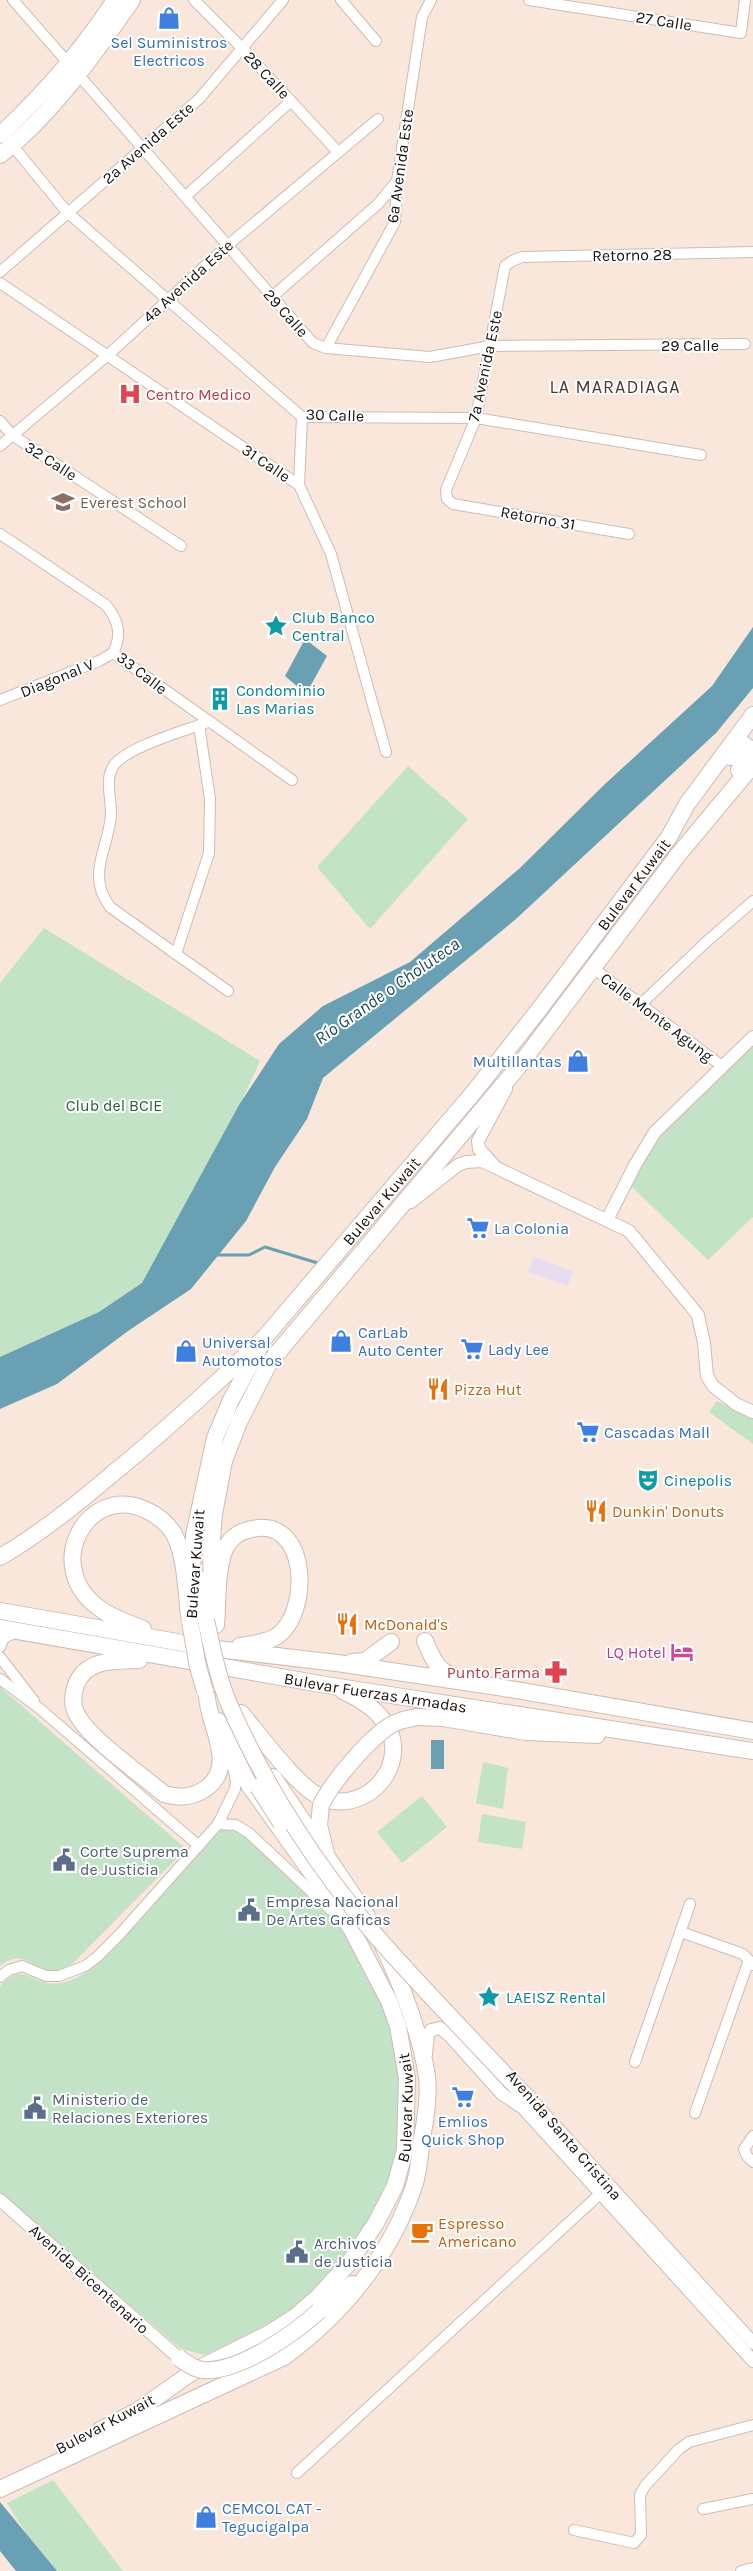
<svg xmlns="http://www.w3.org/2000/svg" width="753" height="2571" viewBox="0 0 753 2571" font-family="Karla,sans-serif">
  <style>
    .commercial { fill: #e7dcf0 }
    .green { fill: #c2e3c5 }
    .water { fill: #69a0b3 }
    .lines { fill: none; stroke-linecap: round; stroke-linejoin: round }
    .stream { stroke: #69a0b3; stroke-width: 3 }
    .minor-casing { stroke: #cebcb2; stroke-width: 12 }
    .tertiary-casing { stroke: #cebcb2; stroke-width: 14 }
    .primary-casing { stroke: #cebcb2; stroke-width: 18 }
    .trunk-casing { stroke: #cebcb2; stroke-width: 18 }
    .minor { stroke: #fff; stroke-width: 10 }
    .tertiary { stroke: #fff; stroke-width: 12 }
    .primary { stroke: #fff; stroke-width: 16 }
    .trunk { stroke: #fff; stroke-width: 16 }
    .primary-bridge-casing { stroke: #cebcb2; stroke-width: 18; stroke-linecap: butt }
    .trunk-bridge-casing { stroke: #cebcb2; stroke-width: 18; stroke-linecap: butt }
    .primary-bridge { stroke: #fff; stroke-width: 16 }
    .trunk-bridge { stroke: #fff; stroke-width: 16 }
    .labels { text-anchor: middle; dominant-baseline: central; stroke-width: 4; stroke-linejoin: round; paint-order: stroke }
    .street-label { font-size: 16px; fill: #18120f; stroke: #fff }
    .shop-label { font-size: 16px; fill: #366cbe; stroke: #fff; text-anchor: start }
    .health-label { font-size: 16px; fill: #be3a42; stroke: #fff; text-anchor: start }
    .education-label { font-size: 16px; fill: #785e54; stroke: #fff; text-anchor: start }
    .culture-label { font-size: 16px; fill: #0d838f; stroke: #fff; text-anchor: start }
    .park-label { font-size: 16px; fill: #285f31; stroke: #fff }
    .food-label { font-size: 16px; fill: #c56008; stroke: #fff; text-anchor: start }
    .hotel-label { font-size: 16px; fill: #b23c85; stroke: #fff; text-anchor: end }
    .service-label { font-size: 16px; fill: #4e5e75; stroke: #fff; text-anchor: start }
    .neighbourhood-label { font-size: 18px; letter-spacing: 1px; fill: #493a32; stroke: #fff }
    .water-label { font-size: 18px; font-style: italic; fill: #1a4958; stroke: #fff }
  </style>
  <rect width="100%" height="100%" fill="#fae7dc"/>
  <polygon class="commercial" points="534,1257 573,1271 568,1286 528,1272"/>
  <g class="green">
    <polygon points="408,766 468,819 370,929 317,867"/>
    <polygon points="44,928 260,1061 190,1216 157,1270 82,1343 0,1378 0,983"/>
    <polygon points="753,1043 753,1217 708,1260 631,1186 653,1142"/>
    <polygon points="717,1401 753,1418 753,1444 709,1412"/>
    <path d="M 0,1687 L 186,1849 L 72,1964 C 67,1966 62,1969 57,1970 C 35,1975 25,1945 0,1966 Z"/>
    <polygon points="483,1762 508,1768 503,1809 476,1803"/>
    <polygon points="422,1796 447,1827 402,1863 377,1832"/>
    <polygon points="482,1814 526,1822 522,1849 478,1842"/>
    <path d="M 230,1828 L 241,1831 L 348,1930 L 364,1961 L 397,2042 L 402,2089 L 399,2134 L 394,2164 L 385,2189 L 364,2228 L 332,2271 L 305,2298 L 277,2322 L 205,2355 L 181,2349 L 0,2193 L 0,1986 C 22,1965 24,1977 47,1983 C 60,1986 73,1980 83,1974 C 108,1959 128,1933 146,1912 C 170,1885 193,1858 217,1831 Z"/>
    <polygon points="53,2480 123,2571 50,2571 7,2503"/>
  </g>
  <g class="water">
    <polygon points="753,627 753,688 716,733 516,919 323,1078 307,1119 275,1167 246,1221 191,1289 128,1331 57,1384 0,1409 0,1357 99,1312 142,1283 239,1105 279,1044 323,1006 410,962 520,868 605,784 712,686"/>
    <polygon points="305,639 327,656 306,694 285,676"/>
    <rect x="431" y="1740" width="13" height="29"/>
    <polygon points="0,2502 57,2571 16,2571 0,2551"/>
  </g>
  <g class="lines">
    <polyline class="stream" points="216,1255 249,1255 265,1247 321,1264"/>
    <defs>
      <g id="minor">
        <polyline points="13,0 313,343 326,348 430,357 490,346 745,344"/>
        <polyline points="194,0 242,48 338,152"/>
        <polyline points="341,0 376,41"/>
        <polyline points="529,0 741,33 745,0"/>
        <polyline points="12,145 67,212 302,417 476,418 701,455"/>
        <polyline points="186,196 291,101"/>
        <polyline points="0,272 199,99 283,0"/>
        <polyline points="0,283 299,485 331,554 386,752"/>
        <polyline points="272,297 378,204 397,181"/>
        <polyline points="326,348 395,222 397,181 422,17 431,0"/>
        <polyline points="0,421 12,435 181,546"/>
        <polyline points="0,446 108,355 228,245 378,119"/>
        <polyline points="299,485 302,417"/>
        <path d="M 0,534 L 106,605 C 119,621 122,635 113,653 L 292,780"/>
        <polyline points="629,534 453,504 447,499 446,490 476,418 505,266 512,261 522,257 753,252"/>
        <polyline points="0,700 99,661 113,653"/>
        <path d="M 208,722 C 184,731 130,746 115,764 C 104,777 111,796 111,812 C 111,834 99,854 99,875 C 99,889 103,896 110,907 L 228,991"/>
        <polyline points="176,954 209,853 210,799 199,725"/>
        <polyline points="593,968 722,1066"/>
        <polyline points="640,1005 704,944 753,901"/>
        <polyline points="0,1647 4,1638 16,1632"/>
        <polyline points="0,1657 34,1701"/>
        <polyline points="0,1679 39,1708 199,1846"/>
        <polyline points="218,1824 236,1825 249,1833 331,1910"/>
        <polyline points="681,1932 743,1954 753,1965"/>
        <polyline points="0,1977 9,1970 22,1966 46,1976 59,1976 85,1966 97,1957 119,1935 218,1824 235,1789 236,1781 231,1759"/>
        <polyline points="635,2062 690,1904"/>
        <polyline points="695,2113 749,1960"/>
        <polyline points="753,2136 744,2149 747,2156 753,2162"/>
        <polyline points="297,2473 601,2193"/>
        <polyline points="703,2509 753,2499"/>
        <polyline points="574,2530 634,2543 641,2535 640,2495 645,2486 679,2449 689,2442 753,2425"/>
        <polyline points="741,2571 753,2568"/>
      </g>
      <g id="tertiary">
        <polyline points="493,1164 479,1149 478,1141 506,1089"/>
        <polyline points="411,1202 458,1165 466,1162 482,1161 629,1231 698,1315 704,1343 707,1376 713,1386 736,1404 753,1412"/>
        <polyline points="607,1220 635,1165 655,1132 753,1037"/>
        <polyline points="426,2054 428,2034 431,2030 440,2028 449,2035 502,2094 523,2108 753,2361"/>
        <polyline points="526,2094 753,2343"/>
        <polyline points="0,2200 179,2358"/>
      </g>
      <g id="primary">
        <path d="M 0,135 C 43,95 83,49 115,0"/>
        <path d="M 0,155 C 52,115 95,53 132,0"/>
        <polyline points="730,757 743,744 752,750 752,755 739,770"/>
        <polyline points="203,1580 206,1620"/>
        <path id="s1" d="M 191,1589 L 194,1535 L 215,1438 L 231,1400 L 265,1337 L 474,1092 L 541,1007 L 669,837 L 687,804 L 753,715"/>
        <polyline points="212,1593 211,1553 214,1514 224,1461 239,1422 269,1363 519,1066 678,855 753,765"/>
        <polyline points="273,1777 367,1916"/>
        <polyline points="511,2081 531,2101"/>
        <polyline points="319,2311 352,2284"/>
        <path id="s2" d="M 100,2430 L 137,2411 L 194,2371 L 268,2334 L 295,2317 L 318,2297 L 349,2263 L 376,2223 L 395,2186 L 405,2150 L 407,2078 L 398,2026 L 389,2001 L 351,1928 L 249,1785 L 218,1721"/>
        <path d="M 0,2489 L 284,2357 C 343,2314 392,2254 415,2183 C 419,2169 420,2153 422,2138 C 426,2116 430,2092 426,2070 C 418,2027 401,1983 382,1944"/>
      </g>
      <g id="trunk">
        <path d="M 0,1557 C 40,1534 76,1505 111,1475 C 165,1431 215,1385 265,1337"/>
        <polyline points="0,1611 217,1649 337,1663 498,1687 753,1731"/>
        <path d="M 216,1625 C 218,1601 216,1571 225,1549 C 229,1540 238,1532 248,1530 C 309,1512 312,1612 277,1636 C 266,1643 252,1644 240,1646"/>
        <path id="s3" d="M 0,1628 L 332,1686 L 753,1751"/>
        <path d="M 143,1629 C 130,1623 114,1619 102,1610 C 40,1570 86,1482 146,1510 C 157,1515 167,1523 174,1534 C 186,1558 186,1590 189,1616"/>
        <path d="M 425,1641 C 432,1658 438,1673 457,1677"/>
        <path d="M 139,1660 C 116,1661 86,1658 76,1685 C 72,1696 72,1708 79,1718 C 92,1740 143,1776 164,1794 C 179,1798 191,1798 205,1789 C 238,1767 209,1727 207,1697"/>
        <polyline points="352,1662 365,1661 391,1642"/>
        <path d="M 241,1713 C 259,1734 298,1788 322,1798 C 369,1816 414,1760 383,1720 C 374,1707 358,1698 343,1691"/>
        <polyline points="418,1717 443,1718 526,1732 597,1735"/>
        <polyline points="321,1805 319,1825 326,1854"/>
      </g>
    </defs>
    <use href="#minor" class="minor-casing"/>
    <use href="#tertiary" class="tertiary-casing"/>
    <use href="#primary" class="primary-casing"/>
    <use href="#trunk" class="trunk-casing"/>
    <use href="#minor" class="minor"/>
    <use href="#tertiary" class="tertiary"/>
    <use href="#primary" class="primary"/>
    <use href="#trunk" class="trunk"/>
    <defs>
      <g id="primary-bridge">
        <path d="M 206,1620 C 212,1648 218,1678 229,1704 C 265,1787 318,1869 377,1937 C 420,1986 466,2033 511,2081"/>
        <polyline points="190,1622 198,1667 205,1691"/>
        <polyline points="258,1787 281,1823"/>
        <path d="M 179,2358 C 186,2363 194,2369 203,2370 C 238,2373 294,2334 319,2311"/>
      </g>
      <path id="trunk-bridge" d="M 321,1805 C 332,1782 365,1744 385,1729 C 395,1721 406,1719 418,1717"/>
    </defs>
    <use href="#primary-bridge" class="primary-bridge-casing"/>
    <use href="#trunk-bridge" class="trunk-bridge-casing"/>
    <use href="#primary-bridge" class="primary-bridge"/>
    <use href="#trunk-bridge" class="trunk-bridge"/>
  </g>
  <defs>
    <symbol id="shop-bare" viewBox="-9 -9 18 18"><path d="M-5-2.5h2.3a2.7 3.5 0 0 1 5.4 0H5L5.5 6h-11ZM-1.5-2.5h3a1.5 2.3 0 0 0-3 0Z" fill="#3f7fe0" stroke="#fff" stroke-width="2.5" paint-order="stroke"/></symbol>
    <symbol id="hospital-bare" viewBox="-9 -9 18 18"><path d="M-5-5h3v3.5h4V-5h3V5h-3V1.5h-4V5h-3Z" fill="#e0444e" stroke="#fff" stroke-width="2.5" paint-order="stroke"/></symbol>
    <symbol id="school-bare" viewBox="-9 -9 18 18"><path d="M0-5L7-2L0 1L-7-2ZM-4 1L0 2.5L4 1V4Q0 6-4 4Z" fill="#8d6e63" stroke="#fff" stroke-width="2.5" paint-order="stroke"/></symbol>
    <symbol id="sight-bare" viewBox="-9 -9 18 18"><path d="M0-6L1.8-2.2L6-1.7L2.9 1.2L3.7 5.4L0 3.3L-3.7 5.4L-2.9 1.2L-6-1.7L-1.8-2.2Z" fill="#0f9aa8" stroke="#fff" stroke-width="2.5" paint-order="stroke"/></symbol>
    <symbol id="building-bare" viewBox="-9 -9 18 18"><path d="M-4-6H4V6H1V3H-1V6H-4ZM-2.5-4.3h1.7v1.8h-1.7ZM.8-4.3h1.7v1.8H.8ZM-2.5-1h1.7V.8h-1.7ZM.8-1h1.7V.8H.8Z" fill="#0f9aa8" stroke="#fff" stroke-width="2.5" paint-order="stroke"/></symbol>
    <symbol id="supermarket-bare" viewBox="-9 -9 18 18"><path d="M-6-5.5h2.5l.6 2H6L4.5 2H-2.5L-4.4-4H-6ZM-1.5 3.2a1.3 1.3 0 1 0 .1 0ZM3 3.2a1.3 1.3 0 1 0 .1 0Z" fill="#3f7fe0" stroke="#fff" stroke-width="2.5" paint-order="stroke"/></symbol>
    <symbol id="restaurant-bare" viewBox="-9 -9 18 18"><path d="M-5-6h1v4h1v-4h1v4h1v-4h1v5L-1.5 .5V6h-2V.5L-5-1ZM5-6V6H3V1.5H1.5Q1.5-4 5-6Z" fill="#e8710a" stroke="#fff" stroke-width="2.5" paint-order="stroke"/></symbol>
    <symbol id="theatre-bare" viewBox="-9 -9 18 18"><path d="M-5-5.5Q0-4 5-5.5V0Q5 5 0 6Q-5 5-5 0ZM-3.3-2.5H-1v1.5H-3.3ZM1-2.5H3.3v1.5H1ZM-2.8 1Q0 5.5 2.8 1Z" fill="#0f9aa8" stroke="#fff" stroke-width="2.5" paint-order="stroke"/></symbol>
    <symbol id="hotel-bare" viewBox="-9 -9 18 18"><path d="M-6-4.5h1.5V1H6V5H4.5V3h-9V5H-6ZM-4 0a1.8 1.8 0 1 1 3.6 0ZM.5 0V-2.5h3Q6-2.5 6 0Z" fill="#d1479c" stroke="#fff" stroke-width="2.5" paint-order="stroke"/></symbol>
    <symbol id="pharmacy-bare" viewBox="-9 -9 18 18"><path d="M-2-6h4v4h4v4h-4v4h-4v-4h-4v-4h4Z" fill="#e0444e" stroke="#fff" stroke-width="2.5" paint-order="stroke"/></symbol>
    <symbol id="civic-bare" viewBox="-9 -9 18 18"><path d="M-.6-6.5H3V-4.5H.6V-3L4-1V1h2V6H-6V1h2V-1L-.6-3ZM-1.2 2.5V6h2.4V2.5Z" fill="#5c6f8a" stroke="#fff" stroke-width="2.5" paint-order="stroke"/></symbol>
    <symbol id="cafe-bare" viewBox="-9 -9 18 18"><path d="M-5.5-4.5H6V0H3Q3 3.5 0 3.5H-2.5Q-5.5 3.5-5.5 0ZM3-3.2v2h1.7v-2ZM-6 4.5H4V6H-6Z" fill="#e8710a" stroke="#fff" stroke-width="2.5" paint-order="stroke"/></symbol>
  </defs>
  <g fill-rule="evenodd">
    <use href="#shop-bare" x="153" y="2" width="32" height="32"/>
    <use href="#hospital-bare" x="114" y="378" width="32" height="32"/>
    <use href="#school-bare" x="47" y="486" width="32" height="32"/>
    <use href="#sight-bare" x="260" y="610" width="32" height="32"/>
    <use href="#building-bare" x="204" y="683" width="32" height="32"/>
    <use href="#shop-bare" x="562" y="1045" width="32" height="32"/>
    <use href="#supermarket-bare" x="462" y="1212" width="32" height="32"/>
    <use href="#shop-bare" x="325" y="1325" width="32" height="32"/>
    <use href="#supermarket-bare" x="456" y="1333" width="32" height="32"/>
    <use href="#shop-bare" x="170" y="1335" width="32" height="32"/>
    <use href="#restaurant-bare" x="422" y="1373" width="32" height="32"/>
    <use href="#supermarket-bare" x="572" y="1416" width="32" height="32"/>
    <use href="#theatre-bare" x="632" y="1464" width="32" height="32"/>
    <use href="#restaurant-bare" x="580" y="1495" width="32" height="32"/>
    <use href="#restaurant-bare" x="331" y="1608" width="32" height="32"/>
    <use href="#hotel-bare" x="666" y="1636" width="32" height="32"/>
    <use href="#pharmacy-bare" x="540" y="1656" width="32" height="32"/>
    <use href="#civic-bare" x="48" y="1844" width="32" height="32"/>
    <use href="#civic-bare" x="233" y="1894" width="32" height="32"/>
    <use href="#sight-bare" x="473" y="1981" width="32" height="32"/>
    <use href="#supermarket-bare" x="447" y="2081" width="32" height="32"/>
    <use href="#civic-bare" x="19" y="2092" width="32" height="32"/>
    <use href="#cafe-bare" x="406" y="2216" width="32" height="32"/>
    <use href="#civic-bare" x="281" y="2236" width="32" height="32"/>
    <use href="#shop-bare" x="190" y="2501" width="32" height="32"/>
  </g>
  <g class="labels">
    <g class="street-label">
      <text transform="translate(664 21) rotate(9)">27 Calle</text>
      <text transform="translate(267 75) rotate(47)">28 Calle</text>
      <text transform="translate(148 143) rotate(-41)">2a Avenida Este</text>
      <text transform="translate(400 166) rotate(-82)">6a Avenida Este</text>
      <text transform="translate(632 255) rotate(-1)">Retorno 28</text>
      <text transform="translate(188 281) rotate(-42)">4a Avenida Este</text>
      <text transform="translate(286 313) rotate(48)">29 Calle</text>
      <text x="690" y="345">29 Calle</text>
      <text transform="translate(485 366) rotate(-78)">7a Avenida Este</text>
      <text transform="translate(335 415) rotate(2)">30 Calle</text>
      <text transform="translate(51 461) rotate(33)">32 Calle</text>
      <text transform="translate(266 463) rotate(34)">31 Calle</text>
      <text transform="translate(538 518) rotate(10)">Retorno 31</text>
      <text transform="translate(142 673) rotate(38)">33 Calle</text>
      <text transform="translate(57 678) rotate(-22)">Diagonal V</text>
      <text stroke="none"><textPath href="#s1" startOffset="850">Bulevar Kuwait</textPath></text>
      <text transform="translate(657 1017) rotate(37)">Calle Monte Agung</text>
      <text stroke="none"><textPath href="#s1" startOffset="445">Bulevar Kuwait</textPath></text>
      <text transform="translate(195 1564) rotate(-86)">Bulevar Kuwait</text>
      <text stroke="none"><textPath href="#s3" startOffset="381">Bulevar Fuerzas Armadas</textPath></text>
      <text stroke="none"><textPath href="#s2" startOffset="472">Bulevar Kuwait</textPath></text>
      <text transform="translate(564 2135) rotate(49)">Avenida Santa Cristina</text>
      <text transform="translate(89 2279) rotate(42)">Avenida Bicentenario</text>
      <text transform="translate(105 2424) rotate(-28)">Bulevar Kuwait</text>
    </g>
    <g class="shop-label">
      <text x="169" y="42" text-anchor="middle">Sel Suministros<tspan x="169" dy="18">Electricos</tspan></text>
      <text x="562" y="1061" text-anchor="end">Multillantas</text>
      <text x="494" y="1228">La Colonia</text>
      <text x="358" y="1332">CarLab<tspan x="358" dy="18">Auto Center</tspan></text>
      <text x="202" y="1342">Universal<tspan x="202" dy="18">Automotos</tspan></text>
      <text x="488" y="1349">Lady Lee</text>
      <text x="604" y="1432">Cascadas Mall</text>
      <text x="463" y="2121" text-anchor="middle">Emlios<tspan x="463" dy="18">Quick Shop</tspan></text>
      <text x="222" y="2508">CEMCOL CAT -<tspan x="222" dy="18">Tegucigalpa</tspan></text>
    </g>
    <g class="health-label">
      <text x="146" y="394">Centro Medico</text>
      <text x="540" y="1672" text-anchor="end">Punto Farma</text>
    </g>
    <g class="education-label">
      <text x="80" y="502">Everest School</text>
    </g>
    <g class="culture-label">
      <text x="292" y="617">Club Banco<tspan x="292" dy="18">Central</tspan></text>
      <text x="236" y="690">Condominio<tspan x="236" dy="18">Las Marias</tspan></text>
      <text x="664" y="1480">Cinepolis</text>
      <text x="506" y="1997">LAEISZ Rental</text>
    </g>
    <g class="park-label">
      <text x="114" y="1105">Club del BCIE</text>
    </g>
    <g class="food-label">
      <text x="454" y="1389">Pizza Hut</text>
      <text x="612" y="1511">Dunkin' Donuts</text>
      <text x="364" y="1624">McDonald's</text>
      <text x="438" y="2223">Espresso<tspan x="438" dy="18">Americano</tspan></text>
    </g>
    <g class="hotel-label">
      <text x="666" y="1652">LQ Hotel</text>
    </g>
    <g class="service-label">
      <text x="80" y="1851">Corte Suprema<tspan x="80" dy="18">de Justicia</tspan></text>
      <text x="266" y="1901">Empresa Nacional<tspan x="266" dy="18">De Artes Graficas</tspan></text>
      <text x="52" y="2099">Ministerio de<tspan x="52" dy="18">Relaciones Exteriores</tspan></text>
      <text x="314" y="2243">Archivos<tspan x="314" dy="18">de Justicia</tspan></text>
    </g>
    <g class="neighbourhood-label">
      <text x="615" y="387">LA MARADIAGA</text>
    </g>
    <g class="water-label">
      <text transform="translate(387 991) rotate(-35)">Río Grande o Choluteca</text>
    </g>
  </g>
</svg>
